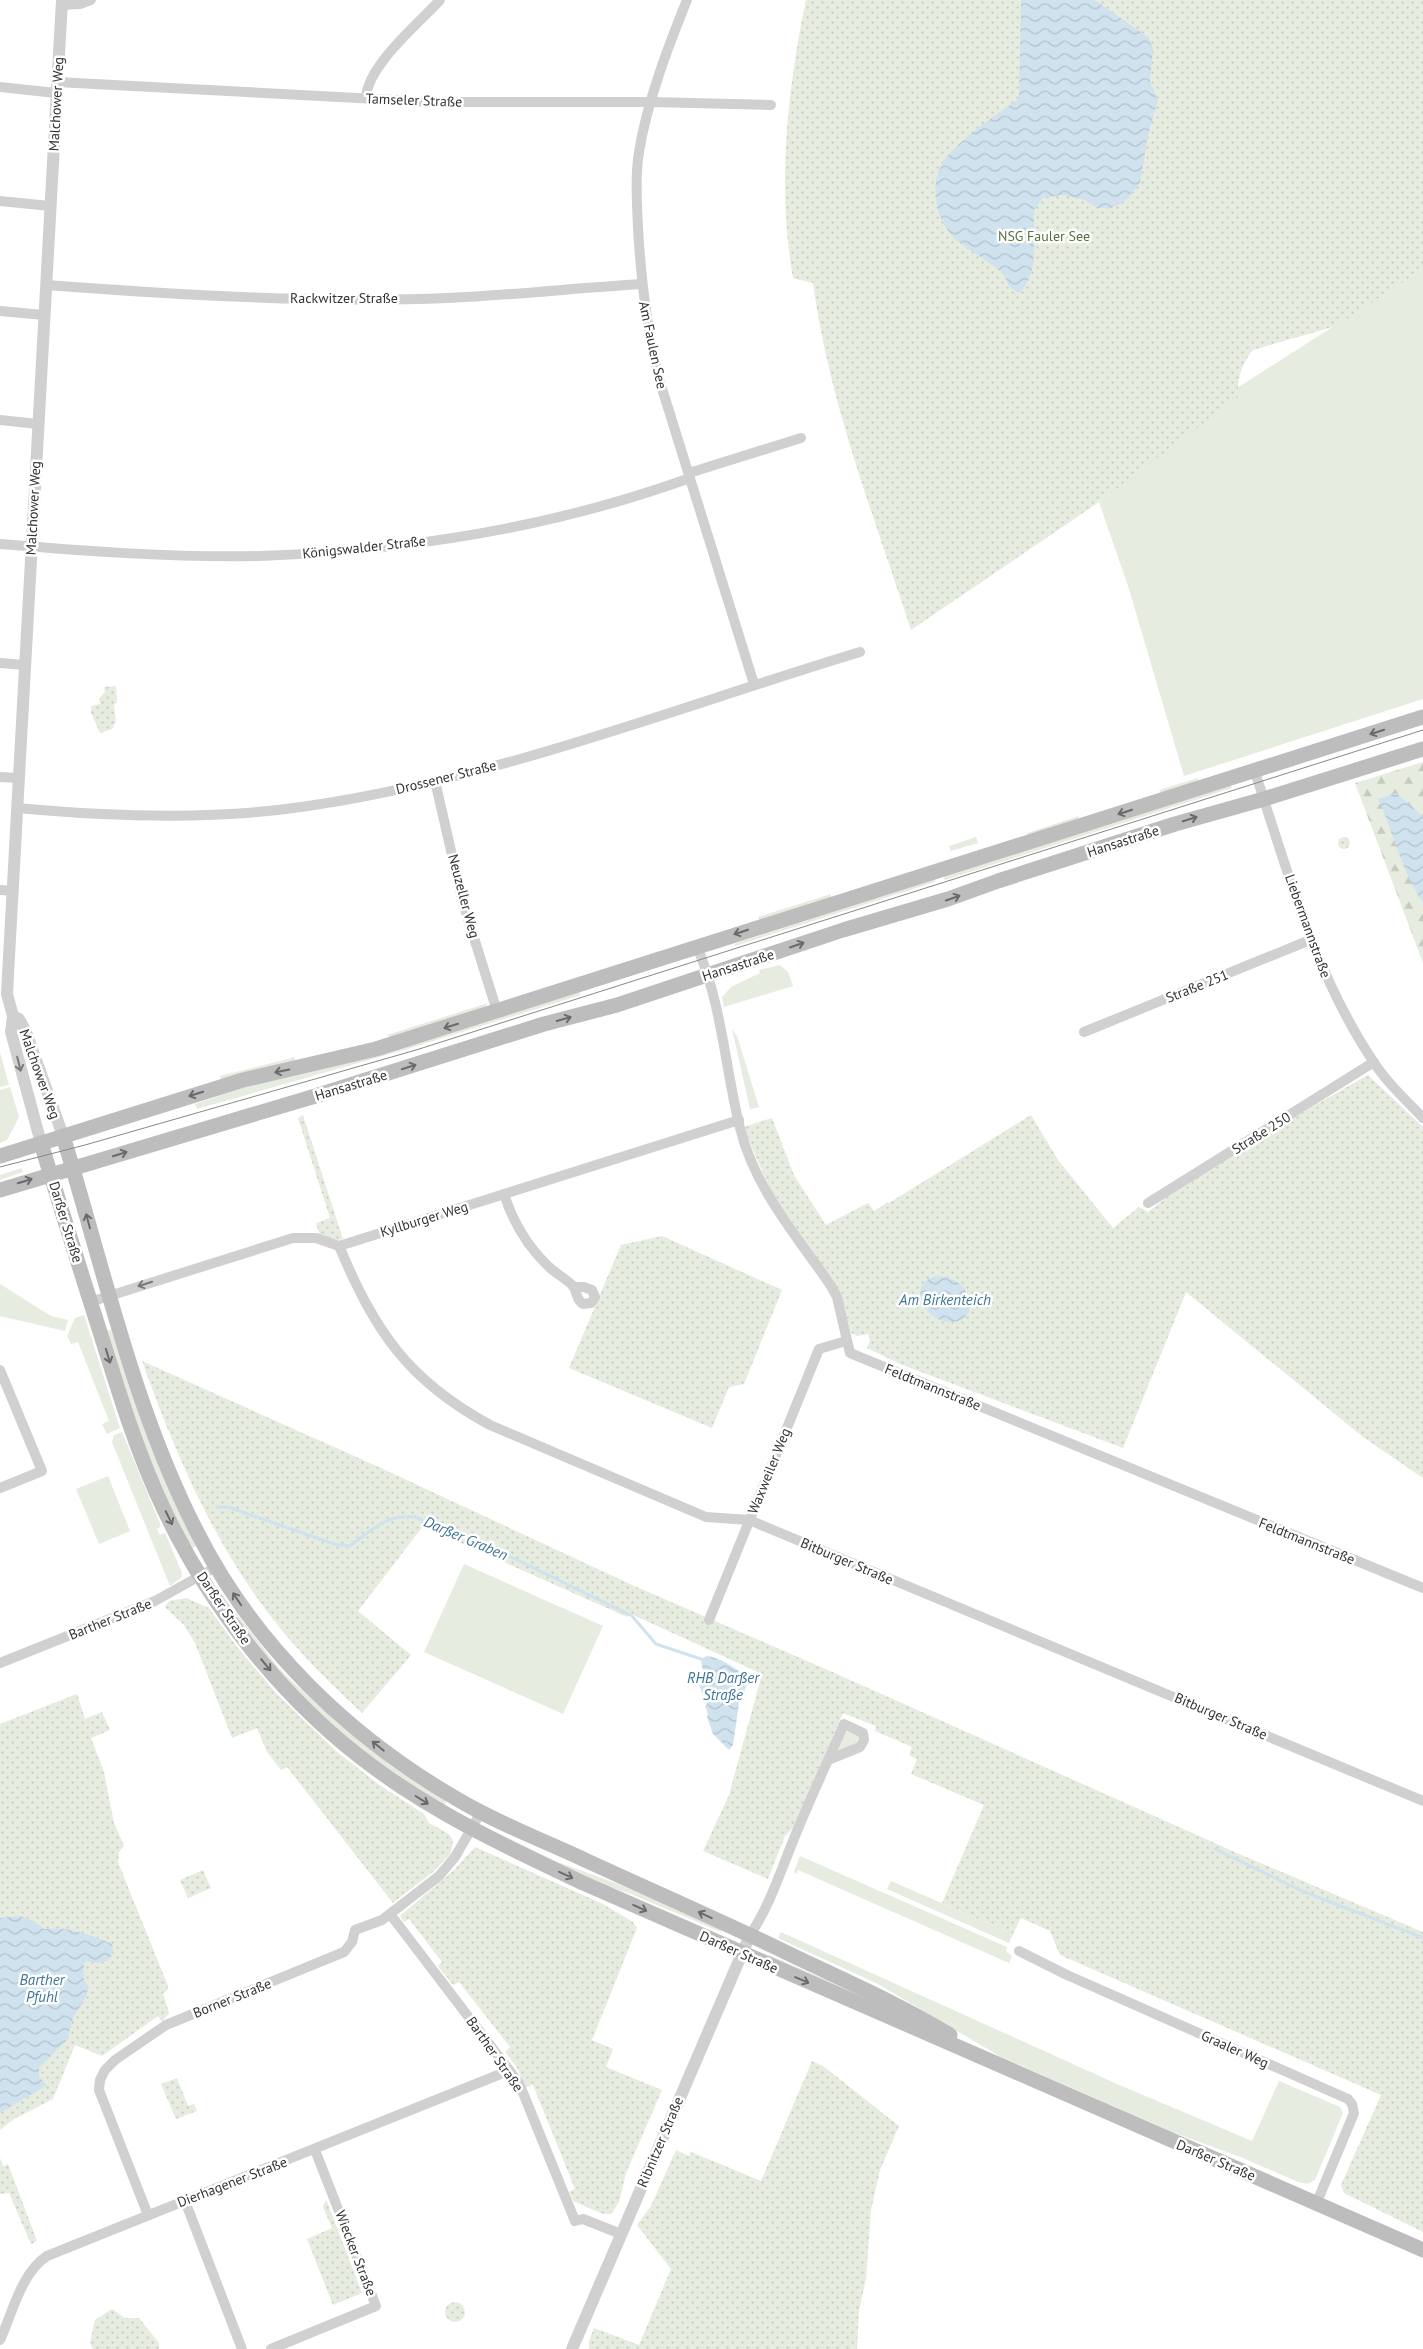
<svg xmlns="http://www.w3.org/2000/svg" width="1423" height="2349" viewBox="0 0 1423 2349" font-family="'PT Sans',sans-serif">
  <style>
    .grass { fill: #e6ecdf }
    .forest { fill: url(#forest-firs) }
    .park { fill: url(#park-dots) }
    .water { fill: url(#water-waves) }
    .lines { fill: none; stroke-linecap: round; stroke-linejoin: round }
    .stream { stroke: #cfe2ee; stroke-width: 3 }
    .minor { stroke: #d0d0d0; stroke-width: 10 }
    .tertiary { stroke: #d0d0d0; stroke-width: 12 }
    .secondary { stroke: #bdbdbd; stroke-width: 15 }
    .tram { stroke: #888; stroke-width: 1 }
    .oneway { stroke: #6a6a6a }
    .oneway2 { stroke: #7a7a7a }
    .labels { text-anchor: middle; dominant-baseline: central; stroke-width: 5; stroke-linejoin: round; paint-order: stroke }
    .street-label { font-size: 14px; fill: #333; stroke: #fff }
    .park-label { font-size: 14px; fill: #56703f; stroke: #fff }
    .water-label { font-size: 15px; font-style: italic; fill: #3f7597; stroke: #fff }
  </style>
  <defs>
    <pattern id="forest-firs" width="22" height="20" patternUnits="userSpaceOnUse" patternTransform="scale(1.25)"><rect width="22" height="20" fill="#e6ecdf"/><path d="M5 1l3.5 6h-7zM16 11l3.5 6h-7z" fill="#c6cbc0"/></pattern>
    <pattern id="park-dots" width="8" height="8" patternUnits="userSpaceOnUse" patternTransform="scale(1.25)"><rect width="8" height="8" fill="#e6ecdf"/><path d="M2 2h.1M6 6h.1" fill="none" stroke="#c6cbc0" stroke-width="1.8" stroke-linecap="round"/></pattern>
    <pattern id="water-waves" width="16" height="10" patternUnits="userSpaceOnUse" patternTransform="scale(1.25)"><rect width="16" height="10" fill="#cfe2ee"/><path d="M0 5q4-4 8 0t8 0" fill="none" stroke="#b2c2cd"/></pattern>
  </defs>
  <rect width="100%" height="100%" fill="#fff"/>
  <g class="grass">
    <polygon points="1423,269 1423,699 1184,776 1129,589 1099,502 1237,388"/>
    <polygon points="1198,778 1199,782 1162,794 1159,790"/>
    <polygon points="1230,784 1232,788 945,880 943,876"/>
    <polygon points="1079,816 1078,821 1030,837 1027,833"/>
    <polygon points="976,837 978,843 951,851 949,846"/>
    <polygon points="934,879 935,882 735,946 734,944"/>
    <polygon points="831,894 831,899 760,921 758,917"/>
    <polygon points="780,965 788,972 793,986 724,1007 722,997 731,987 760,973 759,970"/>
    <polygon points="579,991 581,995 407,1049 197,1109 195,1104 239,1089"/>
    <polygon points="488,1003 485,1007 391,1037 387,1035"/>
    <polygon points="732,1029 737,1036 759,1107 750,1109"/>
    <polygon points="0,1052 9,1085 0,1087"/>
    <polygon points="295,1057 294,1063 224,1081 221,1079 220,1076"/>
    <polygon points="10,1087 19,1117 7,1140 0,1143 0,1090"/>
    <polygon points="22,1168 23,1172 0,1180 0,1175"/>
    <polygon points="0,1284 51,1316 68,1320 65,1331 0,1316"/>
    <polygon points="84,1315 120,1428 107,1434 102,1424 109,1421 78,1342 71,1344 67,1336 75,1318"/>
    <path d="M 113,1329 L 198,1545 L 191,1549 C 154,1479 130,1405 106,1331 Z"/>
    <polygon points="122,1432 161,1526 157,1529 160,1535 165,1533 182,1573 181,1578 170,1586 112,1442 114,1435"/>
    <polygon points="108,1476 130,1531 99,1544 76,1489"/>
    <polygon points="464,1564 603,1626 563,1714 424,1652"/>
    <path d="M 220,1592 L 279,1668 L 294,1683 L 322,1707 L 447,1800 L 443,1807 C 393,1774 344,1740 302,1697 C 271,1665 245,1630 219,1594 Z"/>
    <polygon points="848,1731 859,1736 856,1744 839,1751 836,1750 846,1732"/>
    <polygon points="492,1830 555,1861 621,1885 723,1927 721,1932 631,1894 589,1880"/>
    <polygon points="800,1856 1007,1947 1006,1951 1012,1956 1009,1963 798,1870 796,1874 794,1872"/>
    <polygon points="891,1881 1013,1934 1009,1943 887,1889"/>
    <polygon points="781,1932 1117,2084 1252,2141 1279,2081 1340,2107 1343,2113 1315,2180 1307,2184 1298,2182 1243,2158 1167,2130 1001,2057 878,1984 778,1938"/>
    <polygon points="769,1955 897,2011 767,1960"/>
  </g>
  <polygon class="forest" points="1423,762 1423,963 1355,783"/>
  <g class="park">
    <path d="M 806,0 L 1423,0 L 1423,269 L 1336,326 L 1253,350 C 1241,364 1237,379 1238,397 L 1099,502 L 911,630 C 874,516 829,402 813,283 L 793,278 C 777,186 787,91 806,0 Z"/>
    <polygon points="116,686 117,703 114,704 116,722 112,729 100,733 91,713 91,706 100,704 99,698 105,692 104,687"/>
    <circle cx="1344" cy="843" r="6"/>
    <polygon points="1368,1075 1423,1127 1423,1478 1363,1437 1186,1292 1123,1448 900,1364 867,1348 870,1341 868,1334 857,1336 851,1333 841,1295 770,1189 743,1127 772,1118 794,1175 826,1225 868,1203 874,1211 888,1202 889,1203 1031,1115 1058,1160 1113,1228 1139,1207 1148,1212 1164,1199 1245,1145"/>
    <polygon points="303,1115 343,1239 338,1240 320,1236 316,1223 330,1218 298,1118"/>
    <polygon points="662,1236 782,1290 744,1384 729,1387 712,1428 569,1368 621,1245"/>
    <path d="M 142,1361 L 381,1468 L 632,1585 L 830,1671 L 1237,1853 L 1423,1932 L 1423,2232 L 1344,2193 L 1341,2185 L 1381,2095 L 1060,1955 L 1050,1931 L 1021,1918 L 1013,1934 L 942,1903 L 984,1805 L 911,1774 L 917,1759 L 909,1755 L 912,1747 L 875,1731 L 876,1726 L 843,1713 L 793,1828 L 785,1836 L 768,1879 L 703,1851 L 729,1795 L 762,1674 L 629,1613 L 627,1617 L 423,1526 L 358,1611 L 411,1655 L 362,1713 C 329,1682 296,1650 269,1614 C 211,1538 174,1450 142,1361 Z"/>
    <polygon points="186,1598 209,1608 237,1647 276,1693 336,1751 378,1784 424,1814 429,1823 449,1834 453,1840 451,1853 433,1872 393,1903 287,1767 281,1770 267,1752 257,1728 232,1738 195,1643 184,1625 165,1607 169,1601"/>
    <polygon points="77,1694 85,1719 102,1712 110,1730 91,1738 104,1772 114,1823 124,1846 119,1852 118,1862 168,1986 167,1991 163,1993 169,2013 162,2022 158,2016 102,2056 75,2045 53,2099 14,2119 0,2130 0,1724"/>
    <polygon points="475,1847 603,1904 633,1922 637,1928 592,2040 613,2049 606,2067 662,2090 626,2173 619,2202 611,2214 603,2214 573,2201 569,2192 575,2189 533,2085 526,2087 516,2066 505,2052 510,2047 459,1982 453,1985 438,1966 442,1962 409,1919 404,1922 400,1916 454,1870"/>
    <polygon points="203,1870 211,1888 188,1898 180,1880"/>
    <polygon points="812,2061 823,2066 899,2126 880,2170 871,2210 866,2279 859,2310 857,2349 589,2349 589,2341 594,2328 639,2345 671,2269 637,2225 651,2206 676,2150 689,2156 691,2152 761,2181"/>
    <polygon points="177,2078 188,2106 194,2104 197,2111 176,2119 161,2084"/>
    <polygon points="0,2158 3,2166 8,2164 37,2241 31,2244 9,2193 0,2194"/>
    <polygon points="326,2199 362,2293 333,2305 307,2239 332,2228 323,2207"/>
    <circle cx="455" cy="2312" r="10"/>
    <polygon points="112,2309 125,2318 139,2318 159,2343 159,2349 93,2349 90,2343 95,2320"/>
  </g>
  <g class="water">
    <path d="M 1021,0 L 1095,0 L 1148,37 L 1153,49 L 1150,82 L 1158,100 L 1148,135 L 1140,183 L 1124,202 L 1111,208 L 1097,208 L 1085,200 L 1061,195 L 1043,198 L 1034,210 C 1033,234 1040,276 1019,293 C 1007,286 1009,284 1003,274 C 999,269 992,265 988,262 C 978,255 966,248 956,240 C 937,222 929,190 941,166 C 953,143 998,113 1019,99 Z"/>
    <path d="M 1396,793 L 1423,816 L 1423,903 C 1402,872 1394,834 1378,799 Z"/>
    <path d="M 937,1276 C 946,1277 955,1279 962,1286 C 971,1296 975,1316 958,1321 C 928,1329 902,1284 937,1276 Z"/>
    <path d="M 707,1656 C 721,1658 734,1667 745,1676 L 746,1687 L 739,1703 L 733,1745 L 729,1750 L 713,1734 L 707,1717 L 708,1714 L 705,1706 L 707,1704 L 699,1685 L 704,1678 L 701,1659 Z"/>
    <path d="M 20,1916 L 35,1922 L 44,1929 C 64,1926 94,1935 112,1944 C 116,1961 103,1966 88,1961 L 84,1963 L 84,1980 L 88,1986 L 87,1995 L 73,2018 L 67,2040 L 39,2068 L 39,2077 L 47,2085 L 0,2113 L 0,1918 Z"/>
  </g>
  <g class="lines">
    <g class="stream">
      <path d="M 217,1507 L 228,1507 L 334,1544 L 349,1546 C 375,1530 381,1515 415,1517 L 501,1552 L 626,1613 L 632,1616 L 656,1644 L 701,1659"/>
      <polyline points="1215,1849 1302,1891 1421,1937"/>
    </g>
    <g class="minor">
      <path d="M 687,0 C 668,47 647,102 639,152 C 635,177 637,203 638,228 C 641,281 647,331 660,382 L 754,684"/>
      <polyline points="62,5 80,4 91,0"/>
      <polyline points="57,82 432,102 651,102 771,105"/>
      <polyline points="0,87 56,93"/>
      <path d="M 366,98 C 367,66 418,24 440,0"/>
      <polyline points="0,201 50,206"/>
      <path d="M 46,285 C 179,295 315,303 448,298 C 513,295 577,288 641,284"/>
      <polyline points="0,311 44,315"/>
      <polyline points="0,420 38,424"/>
      <polyline points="689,473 801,438"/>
      <path d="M 0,544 C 84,551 176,558 260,556 C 405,551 554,527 690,478"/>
      <polyline points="0,663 25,665"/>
      <path d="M 1254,769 C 1288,872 1315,977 1377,1067 C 1390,1086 1408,1102 1423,1118"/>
      <polyline points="0,777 18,778"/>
      <polyline points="435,781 463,903 497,1011"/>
      <path d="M 17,808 C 104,816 199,820 286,809 C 483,784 671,709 860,652"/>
      <polyline points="0,890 13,891"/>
      <path d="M 697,947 C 722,1004 725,1068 740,1128 C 755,1189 797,1236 831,1286 L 837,1297 L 850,1353 L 1423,1588"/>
      <polyline points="1084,1032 1310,940"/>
      <path d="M 504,1194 C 513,1222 526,1245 548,1266 C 555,1273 565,1278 572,1285 C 578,1291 575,1299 583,1304 L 591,1303 L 595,1297 L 592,1290 L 584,1287 L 574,1287"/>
      <polyline points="1148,1203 1374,1062"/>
      <path d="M 339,1246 C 375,1331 407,1380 490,1425 L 706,1517 L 749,1520 L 1423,1801"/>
      <polyline points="90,1302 293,1238 316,1238 339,1246 739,1120"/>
      <polyline points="0,1370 42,1471 0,1488"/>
      <polyline points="709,1620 819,1349 846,1341"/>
      <polyline points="0,1663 155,1601 216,1567"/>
      <polyline points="390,1914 519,2083 575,2221 583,2219 621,2234"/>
      <path d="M 750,1935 C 769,1907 780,1873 793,1841 C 809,1801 827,1763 844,1724 L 863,1733 L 864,1740 L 860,1747 L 828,1760"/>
      <polyline points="1019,1951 1067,1975 1348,2099 1352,2104 1354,2113 1317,2202"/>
      <polyline points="185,2201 242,2349"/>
      <polyline points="148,2215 99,2090 100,2080 105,2070 115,2060 166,2025 344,1952 352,1942 355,1930 382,1920 439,1876 455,1857 481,1812"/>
      <path d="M 0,2340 C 13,2312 21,2273 47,2256 L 508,2071"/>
      <polyline points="271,2349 376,2306 315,2150"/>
    </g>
    <g class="tertiary">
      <polyline points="13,1016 19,1019 26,1032 63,1136"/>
      <polyline points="41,1143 11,1032 13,1016 7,994 8,975 62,0"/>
      <polyline points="572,2349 750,1935"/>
    </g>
    <g class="secondary">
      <path d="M 63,1136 C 104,1269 133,1407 197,1532 C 254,1645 348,1736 457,1799 C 497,1823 542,1840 585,1860 C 648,1889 712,1917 775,1947 C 834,1976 894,2001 950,2035"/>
      <path d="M 41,1143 C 60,1206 80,1269 100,1332 C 117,1386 133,1440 156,1492 C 203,1599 281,1700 376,1769 C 440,1816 511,1849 583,1883 L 1423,2250"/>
      <polyline points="0,1156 243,1080 376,1049 1423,717"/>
      <polyline points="0,1190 312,1097 544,1024 617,1005 843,930 948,899 998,881 1175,824 1264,799 1423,749"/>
    </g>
    <polyline class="tram" points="0,1167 85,1145 416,1050 1423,730"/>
  </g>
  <defs><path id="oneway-shaft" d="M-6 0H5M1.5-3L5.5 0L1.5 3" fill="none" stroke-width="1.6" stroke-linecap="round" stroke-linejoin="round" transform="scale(1.25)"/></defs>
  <g class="oneway">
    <use href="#oneway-shaft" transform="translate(1377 732) rotate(162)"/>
    <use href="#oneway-shaft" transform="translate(1125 812) rotate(162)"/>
    <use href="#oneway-shaft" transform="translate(1190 819) rotate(-17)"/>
    <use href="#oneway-shaft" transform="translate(953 898) rotate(-19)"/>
    <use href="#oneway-shaft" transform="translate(741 932) rotate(162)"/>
    <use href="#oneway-shaft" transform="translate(797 945) rotate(-19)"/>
    <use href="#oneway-shaft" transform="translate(564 1019) rotate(-16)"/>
    <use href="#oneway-shaft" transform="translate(451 1026) rotate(163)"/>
    <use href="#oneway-shaft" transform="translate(409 1067) rotate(-18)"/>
    <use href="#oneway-shaft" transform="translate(282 1071) rotate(168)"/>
    <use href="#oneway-shaft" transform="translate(196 1094) rotate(163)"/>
    <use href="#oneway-shaft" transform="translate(120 1154) rotate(-17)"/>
    <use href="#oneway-shaft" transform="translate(25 1181) rotate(-17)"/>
    <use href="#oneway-shaft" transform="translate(88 1221) rotate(-105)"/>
    <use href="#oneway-shaft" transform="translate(108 1356) rotate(73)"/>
    <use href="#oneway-shaft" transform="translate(169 1518) rotate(64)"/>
    <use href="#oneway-shaft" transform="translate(237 1599) rotate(-124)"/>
    <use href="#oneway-shaft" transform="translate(266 1665) rotate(50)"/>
    <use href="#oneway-shaft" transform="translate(378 1746) rotate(-141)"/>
    <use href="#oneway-shaft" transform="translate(422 1800) rotate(32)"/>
    <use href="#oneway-shaft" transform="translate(566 1875) rotate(25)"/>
    <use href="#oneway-shaft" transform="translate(640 1908) rotate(24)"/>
    <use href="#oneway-shaft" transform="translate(705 1915) rotate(-155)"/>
    <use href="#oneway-shaft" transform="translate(802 1980) rotate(23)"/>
  </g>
  <g class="oneway2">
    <use href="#oneway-shaft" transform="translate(19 1064) rotate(76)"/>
    <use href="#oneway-shaft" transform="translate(145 1284) rotate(162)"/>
  </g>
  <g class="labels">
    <g class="street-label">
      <text transform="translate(414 100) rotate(2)">Tamseler Straße</text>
      <text transform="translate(56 104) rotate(-87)">Malchower Weg</text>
      <text x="344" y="298">Rackwitzer Straße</text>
      <text transform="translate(653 345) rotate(78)">Am Faulen See</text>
      <text transform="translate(33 508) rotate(-87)">Malchower Weg</text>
      <text transform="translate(364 547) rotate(-6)">Königswalder Straße</text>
      <text transform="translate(446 777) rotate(-14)">Drossener Straße</text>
      <text transform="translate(1123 841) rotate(-18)">Hansastraße</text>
      <text transform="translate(464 896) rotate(75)">Neuzeller Weg</text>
      <text transform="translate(1308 926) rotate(70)">Liebermannstraße</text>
      <text transform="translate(738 965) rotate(-18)">Hansastraße</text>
      <text transform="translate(1197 986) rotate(-22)">Straße 251</text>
      <text transform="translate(40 1074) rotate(70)">Malchower Weg</text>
      <text transform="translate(351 1085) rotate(-17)">Hansastraße</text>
      <text transform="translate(1261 1133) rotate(-32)">Straße 250</text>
      <text transform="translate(424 1219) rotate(-17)">Kyllburger Weg</text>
      <text transform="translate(66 1222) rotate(73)">Darßer Straße</text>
      <text transform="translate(933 1387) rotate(22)">Feldtmannstraße</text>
      <text transform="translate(769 1471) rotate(-68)">Waxweiler Weg</text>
      <text transform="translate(1307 1541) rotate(22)">Feldtmannstraße</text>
      <text transform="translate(847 1561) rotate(23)">Bitburger Straße</text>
      <text transform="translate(224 1608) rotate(56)">Darßer Straße</text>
      <text transform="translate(110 1619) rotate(-22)">Barther Straße</text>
      <text transform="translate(1221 1716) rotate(23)">Bitburger Straße</text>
      <text transform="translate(739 1952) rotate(24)">Darßer Straße</text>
      <text transform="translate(232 1998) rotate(-22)">Borner Straße</text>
      <text transform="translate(1235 2049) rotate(24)">Graaler Weg</text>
      <text transform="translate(495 2054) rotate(55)">Barther Straße</text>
      <text transform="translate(660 2142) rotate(-67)">Ribnitzer Straße</text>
      <text transform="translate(1216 2160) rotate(23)">Darßer Straße</text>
      <text transform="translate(232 2182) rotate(-21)">Dierhagener Straße</text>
      <text transform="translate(356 2253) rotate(69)">Wiecker Straße</text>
    </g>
    <g class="park-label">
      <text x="1044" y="236">NSG Fauler See</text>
    </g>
    <g class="water-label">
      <text x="945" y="1299">Am Birkenteich</text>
      <text transform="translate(466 1538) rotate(23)">Darßer Graben</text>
      <text x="723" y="1677">RHB Darßer<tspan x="723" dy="17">Straße</tspan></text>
      <text x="42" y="1979">Barther<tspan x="42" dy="17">Pfuhl</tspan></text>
    </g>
  </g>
</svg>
